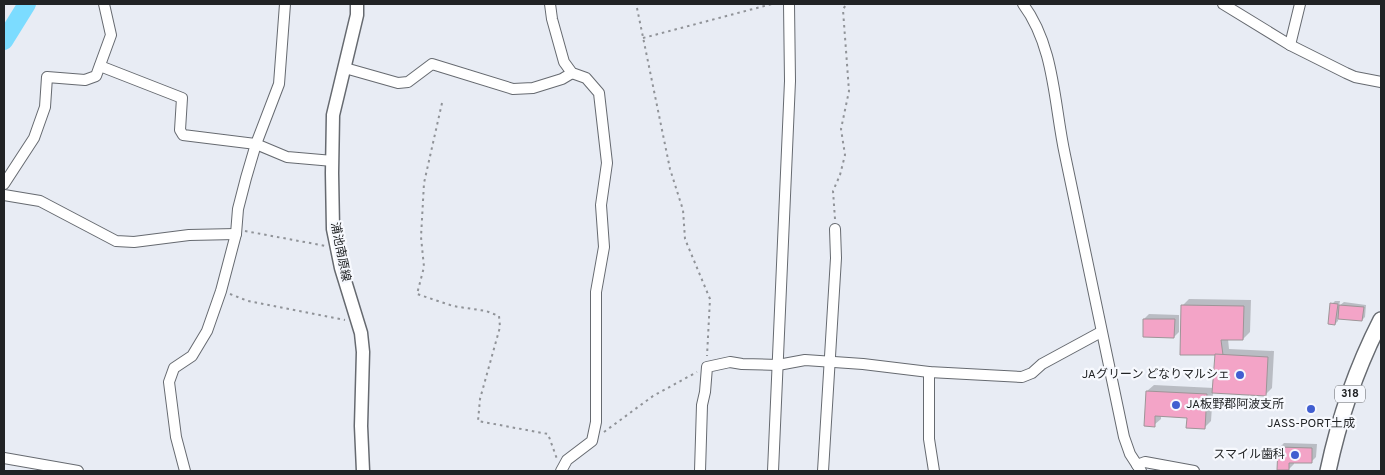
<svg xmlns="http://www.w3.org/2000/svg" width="1385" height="475" viewBox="0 0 1385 475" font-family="Overpass,'Noto Sans JP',sans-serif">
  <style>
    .shadow { fill: #0003 }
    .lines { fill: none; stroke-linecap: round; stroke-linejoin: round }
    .river { stroke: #7cdcff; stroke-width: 18 }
    .building { fill: #f3a4c7; stroke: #9e9598 }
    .minor-casing { stroke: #666a70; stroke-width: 12 }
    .major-casing { stroke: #666a70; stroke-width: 15 }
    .highway-casing { stroke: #666a70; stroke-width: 18 }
    .path { stroke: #909398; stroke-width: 2; stroke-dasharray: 2.5 4; stroke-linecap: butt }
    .minor { stroke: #fff; stroke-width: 10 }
    .major { stroke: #fff; stroke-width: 12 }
    .highway { stroke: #fff; stroke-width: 15 }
    .poi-dot { fill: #415ed0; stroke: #f7f9fe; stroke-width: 2 }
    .labels { text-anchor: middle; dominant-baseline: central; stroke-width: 4.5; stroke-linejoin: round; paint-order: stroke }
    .shield { fill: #f7f9fe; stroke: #616366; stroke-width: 1 }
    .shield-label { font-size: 11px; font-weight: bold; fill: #212325 }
    .street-label { font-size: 12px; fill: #212325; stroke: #f7f9fe }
    .poi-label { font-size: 12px; fill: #212325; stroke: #f7f9fe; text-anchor: end }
  </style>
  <rect width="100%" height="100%" fill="#e8ecf4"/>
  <g class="shadow">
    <polygon points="1189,299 1251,300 1250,332 1243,339 1228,339 1229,349 1274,351 1272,388 1265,395 1213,392 1211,421 1204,428 1188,417 1161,416 1161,419 1154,425 1147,391 1154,385 1214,388 1216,354 1183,305"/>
    <polygon points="1335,301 1340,301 1339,306 1344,302 1366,305 1365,317 1362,320 1338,317 1338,321 1335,324 1332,304"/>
    <polygon points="1149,314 1179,315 1179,332 1174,337 1144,319"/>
    <polygon points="1284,443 1317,444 1316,457 1311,462 1294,461 1294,464 1289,469 1279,448"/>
  </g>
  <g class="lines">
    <polyline class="river" points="4,41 27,4"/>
  </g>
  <g class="building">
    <polygon points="1330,303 1338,304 1335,325 1328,324"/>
    <polygon points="1181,305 1244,306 1243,340 1221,340 1223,355 1180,355"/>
    <polygon points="1339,305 1364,307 1362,321 1338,319"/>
    <polygon points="1143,319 1175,319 1174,338 1143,337"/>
    <polygon points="1215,354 1268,357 1266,396 1212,393"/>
    <polygon points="1146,391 1207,394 1205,429 1186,428 1187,418 1155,416 1155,427 1144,426"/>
    <polygon points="1278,447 1312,448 1312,463 1289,463 1289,470 1277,470"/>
  </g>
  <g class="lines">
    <defs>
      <g id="minor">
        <polyline points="550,4 552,19 564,62 572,73 586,78 599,93 607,163 601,205 604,247 596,292 596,422 592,441 567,460 561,471"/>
        <path d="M 1023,4 C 1055,47 1054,105 1065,155 C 1084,249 1104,343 1124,437 L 1130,454 L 1141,471"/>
        <polyline points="1223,4 1290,45 1346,73 1355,77 1381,82"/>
        <polyline points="1290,45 1300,4"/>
        <polyline points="100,66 182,98 180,130 183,135 256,144 287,157 333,161"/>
        <polyline points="345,68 398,83 408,82 432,64 513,89 533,88 562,79 572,73"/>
        <polyline points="4,184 34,138 45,107 47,77 85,80 96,76 111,35 104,4"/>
        <polyline points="4,195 40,201 116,241 134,242 189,235 236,234"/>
        <polyline points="929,372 929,439 934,471"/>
        <polyline points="4,458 78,471"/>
        <polyline points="1137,465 1145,462 1194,471"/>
        <polyline points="185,471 176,437 169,382 174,368 192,356 207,331 221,291 236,234 238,209 246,178 256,144 279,84 285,4"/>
        <polyline points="700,471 702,405 705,392 707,367 730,362 742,364 778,365 805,360 863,364 929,372 1022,377 1032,373 1042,364 1101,332"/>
        <polyline points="773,471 790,81 789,4"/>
        <polyline points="823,471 836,258 835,229"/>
      </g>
      <polyline id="major" points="357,4 357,15 333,115 332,173 333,229 341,268 361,333 363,352 361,426 363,471"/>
      <path id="highway" d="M 1328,471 C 1339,419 1357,367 1381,320"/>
    </defs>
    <use href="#minor" class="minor-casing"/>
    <use href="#major" class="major-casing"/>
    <use href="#highway" class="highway-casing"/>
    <g class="path">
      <polyline points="637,8 670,169 683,210 685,239 710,299 707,356"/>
      <polyline points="643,38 772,4"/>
      <polyline points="442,103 424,183 421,237 424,267 417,294 453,306 486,311 499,316 500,327 480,399 478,421 548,434 557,459"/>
      <polyline points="835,219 833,191 840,175 845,155 841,129 849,91 843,10 846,4"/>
      <polyline points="245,231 326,246"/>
      <polyline points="230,294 248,301 345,320"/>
      <polyline points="604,432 653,396 697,372"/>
    </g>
    <use href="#minor" class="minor"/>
    <use href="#major" class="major"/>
    <use href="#highway" class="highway"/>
  </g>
  <g class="poi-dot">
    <circle cx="1240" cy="375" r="5"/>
    <circle cx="1176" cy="405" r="5"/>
    <circle cx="1311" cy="409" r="5"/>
    <circle cx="1295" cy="455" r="5"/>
  </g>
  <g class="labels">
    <rect class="shield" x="1335" y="385.5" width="30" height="17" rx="4"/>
    <g class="shield-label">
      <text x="1350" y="394">318</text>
    </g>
    <g class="street-label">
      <text transform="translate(340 252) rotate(79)">浦池南原線</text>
    </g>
    <g class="poi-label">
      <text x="1230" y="375">JAグリーン どなりマルシェ</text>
      <text x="1186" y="405" text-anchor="start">JA板野郡阿波支所</text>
      <text x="1311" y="424" text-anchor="middle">JASS-PORT土成</text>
      <text x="1285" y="455">スマイル歯科</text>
    </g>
  </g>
  <rect width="1385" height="475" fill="none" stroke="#212325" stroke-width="10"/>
</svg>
